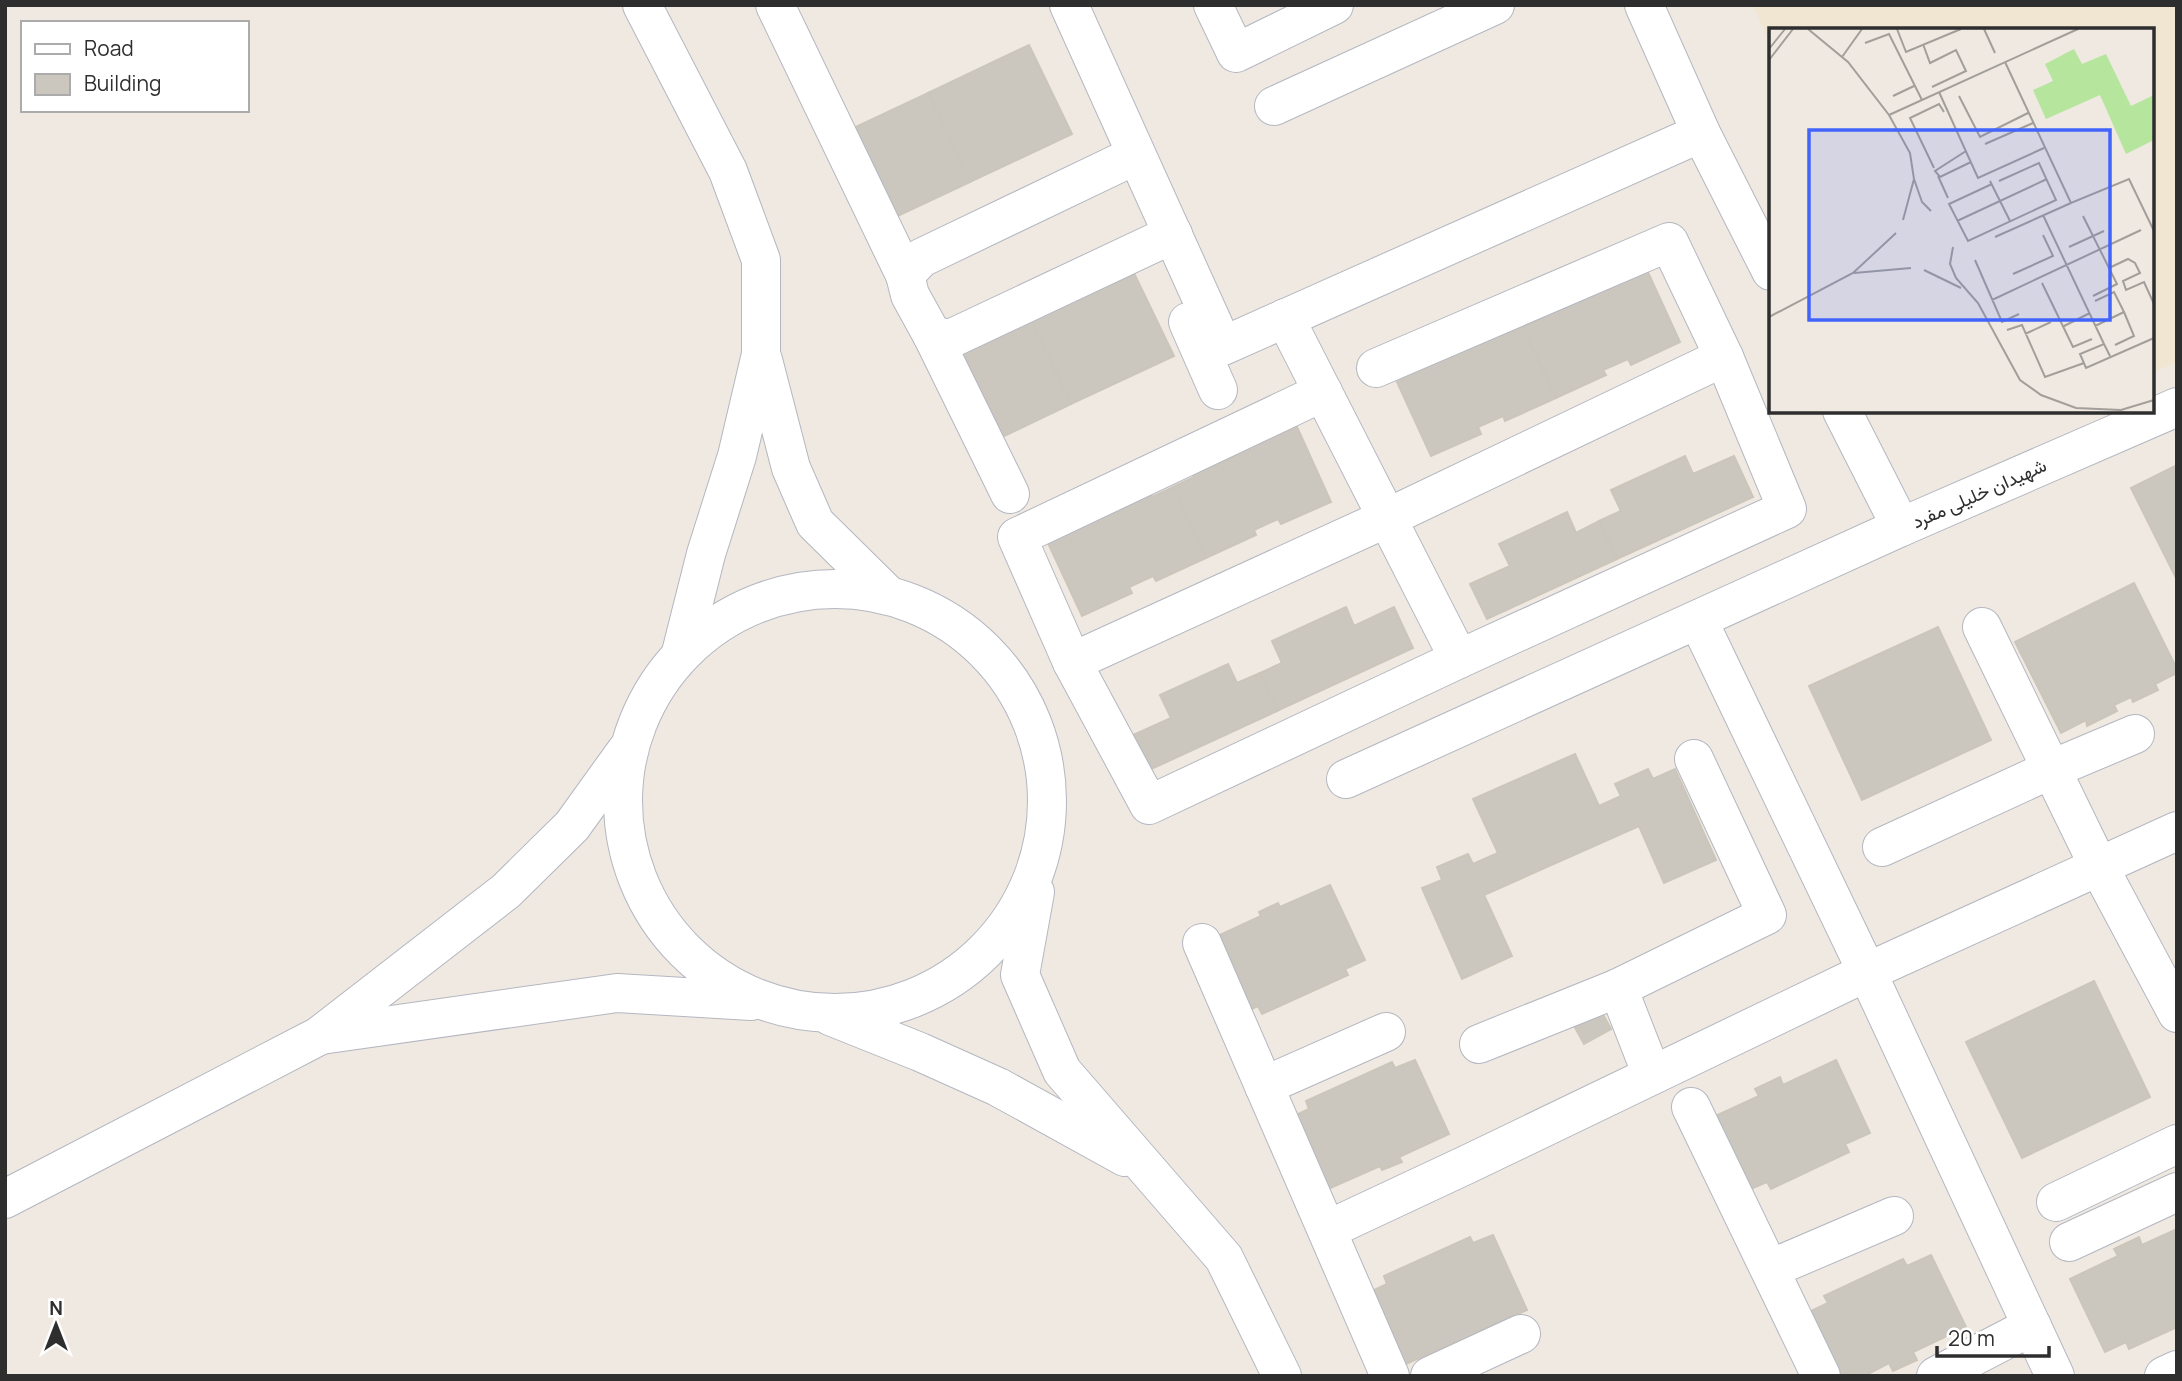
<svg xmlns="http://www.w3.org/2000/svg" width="2182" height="1381" viewBox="0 0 2182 1381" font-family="Manrope,Vazirmatn,sans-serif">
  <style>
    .education { fill: #f0e6d1 }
    .building { fill: #cbc7bf; stroke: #cbc5ba; stroke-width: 2 }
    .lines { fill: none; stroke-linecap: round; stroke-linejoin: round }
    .minor-casing { stroke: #b4b7c1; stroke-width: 40 }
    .minor { stroke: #fff; stroke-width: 38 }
    .labels { text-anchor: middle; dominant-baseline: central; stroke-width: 5; stroke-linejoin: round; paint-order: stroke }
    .street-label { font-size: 19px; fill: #2e2e2e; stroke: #fff }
    .inset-road { fill: none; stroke: #a29e99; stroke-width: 2 }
    .view { fill: #4264fb; fill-opacity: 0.15; stroke: #4264fb; stroke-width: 3.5 }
    .inset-edge { fill: none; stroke: #2e2e2e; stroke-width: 3.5 }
  </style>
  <rect width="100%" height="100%" fill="#efe9e1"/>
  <polygon class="education" points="1753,5 2177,5 2177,362 2152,373 2152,30 1771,30 1771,45"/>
  <g class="building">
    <polygon points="1029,45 1072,134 970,182 928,93"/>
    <polygon points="928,93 970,182 870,229 828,140"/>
    <polygon points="1131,267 1174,356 1071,404 1029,315"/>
    <polygon points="1646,268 1680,342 1631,365 1628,359 1603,370 1606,375 1556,398 1523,327 1544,318 1540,310"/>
    <polygon points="1029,315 1071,404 973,451 930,362"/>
    <polygon points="1523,327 1556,398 1505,421 1503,416 1478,427 1481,434 1431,456 1397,382 1420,370 1418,365 1451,351 1454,356 1498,330 1502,336"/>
    <polygon points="1297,427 1331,502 1281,524 1278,519 1254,530 1256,535 1206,558 1173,487 1194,477 1191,470 1226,454 1229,459 1240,453 1238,448 1271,433 1273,438"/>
    <polygon points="1685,456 1693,474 1734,456 1753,497 1617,559 1599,521 1621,511 1611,490"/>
    <polygon points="2177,465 2177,578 2176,578 2131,488"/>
    <polygon points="1173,487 1206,558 1156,581 1153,576 1129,587 1132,593 1082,616 1047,541 1149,489 1152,497"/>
    <polygon points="1567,512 1576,533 1599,521 1617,559 1487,619 1470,584 1510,566 1499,544"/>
    <polygon points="2134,583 2177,669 2177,673 2155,684 2158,690 2133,702 2131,697 2114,705 2117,711 2087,726 2086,720 2061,733 2015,642"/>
    <polygon points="1346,607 1354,626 1394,607 1413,648 1277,711 1260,673 1282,663 1272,641"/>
    <polygon points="1938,627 1991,740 1862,800 1809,686"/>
    <polygon points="1228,664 1237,683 1260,673 1277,711 1147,771 1131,736 1171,718 1160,695"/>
    <polygon points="1575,754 1599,806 1621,796 1615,784 1648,769 1653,779 1675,769 1716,860 1664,883 1639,826 1484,895 1512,956 1462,979 1422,888 1442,880 1437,867 1468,854 1473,864 1498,853 1473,799"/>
    <polygon points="1330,885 1365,960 1345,969 1348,975 1262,1014 1258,1006 1241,1014 1207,941 1261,916 1259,912 1278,903 1280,907"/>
    <polygon points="2094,981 2150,1097 2022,1158 1966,1042"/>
    <polygon points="1600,1009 1611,1029 1584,1044 1573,1024"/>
    <polygon points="1415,1060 1449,1134 1399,1157 1402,1162 1382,1170 1380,1166 1326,1190 1292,1117 1309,1109 1306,1101 1392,1062 1395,1068"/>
    <polygon points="1836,1060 1870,1133 1845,1144 1849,1152 1771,1189 1767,1182 1746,1191 1711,1118 1759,1096 1755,1089 1780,1077 1783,1085"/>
    <polygon points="2177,1229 2177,1327 2129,1349 2126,1342 2105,1352 2070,1279 2118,1256 2114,1249 2139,1237 2142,1245"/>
    <polygon points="1493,1235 1527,1310 1477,1332 1479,1337 1459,1345 1457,1341 1404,1365 1370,1292 1387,1284 1384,1276 1470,1237 1473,1243"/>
    <polygon points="1931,1255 1966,1327 1913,1352 1917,1360 1893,1371 1889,1363 1864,1376 1837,1376 1807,1313 1828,1303 1824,1296 1903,1259 1907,1266"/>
  </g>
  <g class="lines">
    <defs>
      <g id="minor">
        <polyline points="642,5 728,171 761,260 761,354 737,456 706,554 681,653"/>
        <polyline points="775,5 905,275"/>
        <polyline points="1069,5 1223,346 1701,133"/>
        <polyline points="1213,5 1236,53 1334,5"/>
        <polyline points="1644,5 1701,133 1771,271"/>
        <polyline points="1274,106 1495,5"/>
        <polyline points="1136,155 921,258 905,275 910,295 932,335 950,339 1173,234"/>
        <polyline points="1285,318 1459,659"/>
        <polyline points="1188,322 1218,390"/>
        <polyline points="932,335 1010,494"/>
        <polyline points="763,360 791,468 815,523 887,594"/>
        <polyline points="1323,392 1017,537 1072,662 1149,805 1459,659 1787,509 1724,357 1669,242 1376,368"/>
        <polyline points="1842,411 1901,527 2177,407"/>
        <circle cx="835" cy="801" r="212"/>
        <polyline points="1698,620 1867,972 2055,1376"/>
        <polyline points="1982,627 2099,867 2177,1013"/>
        <polyline points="1072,662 1387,518 1724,357"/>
        <polyline points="1346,779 1901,527"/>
        <polyline points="1882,847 2052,769 2135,734"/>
        <polyline points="1035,892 1020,975 1062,1071 1224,1258 1282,1376"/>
        <polyline points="1202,943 1390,1376"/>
        <polyline points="1618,988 1652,1075"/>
        <polyline points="830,1016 920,1052 998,1087 1125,1157"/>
        <polyline points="321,1035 617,993 751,1001"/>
        <polyline points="1479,1044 1618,988 1767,915 1694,759"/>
        <polyline points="1264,1086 1386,1032"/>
        <polyline points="1691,1107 1821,1376"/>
        <polyline points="5,1199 319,1036 506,891 572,826 626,751"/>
        <polyline points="2056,1202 2177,1144"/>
        <polyline points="1327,1230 1468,1164 1867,972 2177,831"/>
        <polyline points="2069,1242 2177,1192"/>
        <polyline points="1770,1269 1894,1216"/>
        <polyline points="1430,1376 1521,1334"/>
        <polyline points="1936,1376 2032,1326"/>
        <polyline points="2164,1376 2177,1370"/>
      </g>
    </defs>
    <use href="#minor" class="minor-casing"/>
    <use href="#minor" class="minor"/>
  </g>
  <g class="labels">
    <g class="street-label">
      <text transform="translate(1979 493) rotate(-24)">شهیدان خلیلی مفرد</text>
    </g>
  </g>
  <g transform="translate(1769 28)">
    <rect width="385" height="385" fill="#efe9e1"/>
    <path d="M 305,21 L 313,36 L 337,26 L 362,78 L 385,67 L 385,112 L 357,126 L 331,67 L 277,91 L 264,62 L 284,53 L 276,36 Z" fill="#b6e59e"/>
    <path class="inset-road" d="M 39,1 L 79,34 L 120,87 L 141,125 L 145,151 L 134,192M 128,1 L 137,24 L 192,1M 215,1 L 226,25M 96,15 L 120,6 L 153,72M 154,16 L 161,35 L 187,22 L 197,43 L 163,59M 0,21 L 16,1M 73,29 L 93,1M 0,32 L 24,1M 236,34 L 302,175 L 360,151 L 385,203M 170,64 L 209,150 L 275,120M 124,68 L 145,58M 190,68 L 211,109 L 259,85M 120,87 L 309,1M 216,116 L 264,95M 197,123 L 166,143 L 171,149 L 202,134M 165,140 L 141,90 L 170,76 L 175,84M 169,148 L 179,170M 145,151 L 153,174 L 162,183M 221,153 L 241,193M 223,156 L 180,176 L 199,213 L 287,172 L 270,135 L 230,153M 274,187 L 335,316M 314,188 L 348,256 L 324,268M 188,193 L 278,151M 226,209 L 302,175M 184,219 L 181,236 L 187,250 L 209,275 L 251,352 L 272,367 L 307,380 L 352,382 L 385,372M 300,219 L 335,203M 206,232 L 233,294 L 250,286M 340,240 L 359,231 L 366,235 L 371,245 L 354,253 L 357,262 L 375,254 L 385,276M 155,242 L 192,260M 85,245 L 142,240M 244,246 L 284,228 L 274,207M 273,255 L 304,319 L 323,311M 223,272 L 372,202M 326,273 L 345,264 L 355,284 L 365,308 L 346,317M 0,289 L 84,245 L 127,205M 295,298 L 321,285M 326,298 L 355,284M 238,302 L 253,297 L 276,349 L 315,335M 256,306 L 282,294M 341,328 L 335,316 L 311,326 L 317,340 L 385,310"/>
    <path class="view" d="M 40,102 L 341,102 L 341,292 L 40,292 Z"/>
    <rect width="385" height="385" class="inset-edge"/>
  </g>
  <rect width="2182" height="1381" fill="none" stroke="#2e2e2e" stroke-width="14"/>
  <rect x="21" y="21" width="228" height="91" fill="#ffffff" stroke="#ababab" stroke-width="2"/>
  <rect x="35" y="44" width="35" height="10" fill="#ffffff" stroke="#ababab" stroke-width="2"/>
  <text x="84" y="56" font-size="21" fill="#2e2e2e">Road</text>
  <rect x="35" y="74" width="35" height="21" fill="#cbc7bf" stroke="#ababab" stroke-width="2"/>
  <text x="84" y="91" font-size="21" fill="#2e2e2e">Building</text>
  <g transform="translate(56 1325)" stroke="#ffffff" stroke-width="5" paint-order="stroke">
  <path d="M0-5L12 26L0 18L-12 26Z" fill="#2e2e2e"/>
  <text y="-10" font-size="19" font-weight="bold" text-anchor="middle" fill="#2e2e2e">N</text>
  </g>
  <path d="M1937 1346v10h112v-10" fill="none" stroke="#2e2e2e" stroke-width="3.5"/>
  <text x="1948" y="1346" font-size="21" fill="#2e2e2e" stroke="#ffffff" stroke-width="5" paint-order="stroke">20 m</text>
</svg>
